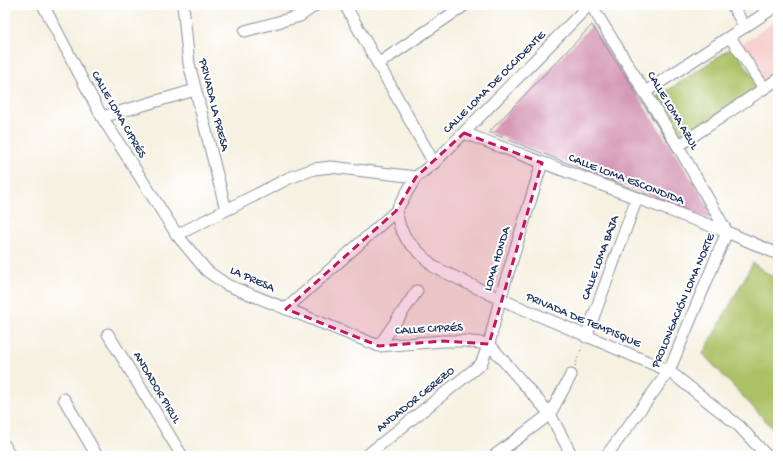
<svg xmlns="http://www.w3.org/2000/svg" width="783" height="461" viewBox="0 0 783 461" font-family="'Gochi Hand',sans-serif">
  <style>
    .built { fill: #f7d0cf }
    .green { fill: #acc165; stroke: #647862 }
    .building { fill: #d599b6 }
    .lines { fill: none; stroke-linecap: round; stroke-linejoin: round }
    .street-casing { stroke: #8890a0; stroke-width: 13 }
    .path { stroke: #8890a0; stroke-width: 2; stroke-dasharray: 1 3; stroke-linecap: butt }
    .street { stroke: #fff; stroke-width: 11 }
    .marked { fill: #c2185b; fill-opacity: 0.2; stroke: #c2185b; stroke-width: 3; stroke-dasharray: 8 5; stroke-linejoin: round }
    .labels { text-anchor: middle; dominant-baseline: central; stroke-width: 4; stroke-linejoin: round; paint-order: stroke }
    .street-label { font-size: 12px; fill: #1b2f5e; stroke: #fff }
  </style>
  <rect width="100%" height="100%" fill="#fff"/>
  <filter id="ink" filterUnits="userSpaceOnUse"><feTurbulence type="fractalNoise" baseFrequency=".025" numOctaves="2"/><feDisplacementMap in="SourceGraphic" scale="8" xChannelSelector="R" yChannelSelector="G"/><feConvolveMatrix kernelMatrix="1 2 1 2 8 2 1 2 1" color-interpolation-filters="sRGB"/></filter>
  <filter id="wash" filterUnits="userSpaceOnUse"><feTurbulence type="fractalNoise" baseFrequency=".012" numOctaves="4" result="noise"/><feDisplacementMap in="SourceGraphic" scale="16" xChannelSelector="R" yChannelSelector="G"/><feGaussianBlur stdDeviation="0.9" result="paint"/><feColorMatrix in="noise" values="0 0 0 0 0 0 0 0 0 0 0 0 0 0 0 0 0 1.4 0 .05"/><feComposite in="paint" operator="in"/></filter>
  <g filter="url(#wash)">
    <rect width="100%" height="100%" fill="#f6f1e1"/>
    <polygon class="built" points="778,19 778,75 764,85 738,47"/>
    <g class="green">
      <polygon points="733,47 760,87 682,140 656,98"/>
      <polygon points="753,263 778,281 778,434 703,354"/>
    </g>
    <g id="blocks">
      <polygon class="building" points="592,25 721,224 489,132"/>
    </g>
  </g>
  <g filter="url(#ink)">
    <use href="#blocks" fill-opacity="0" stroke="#8890a0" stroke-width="1"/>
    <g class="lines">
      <defs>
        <g id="street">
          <polyline points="43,5 102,117 177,235 207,271 227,285 379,346 443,341 464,341 489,344 550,414 572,456"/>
          <polyline points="183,5 189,64 226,210"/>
          <polyline points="345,5 434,163"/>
          <polyline points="591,5 678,146 727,232 669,371 606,456"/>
          <polyline points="732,5 745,27"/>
          <polyline points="245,31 300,16 316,5"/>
          <polyline points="730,37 764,88"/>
          <polyline points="378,64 465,5"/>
          <polyline points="645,92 778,5"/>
          <polyline points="102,117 195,90"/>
          <polyline points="464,133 727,232 778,254"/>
          <polyline points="678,146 778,79"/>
          <polyline points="396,211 400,227 407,240 434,267 500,299 669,371 739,426 767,456"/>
          <polyline points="177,235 289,178 314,169 331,167 416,177"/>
          <polyline points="286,309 396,211 416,177 434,163 589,5"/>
          <polyline points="108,334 182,456"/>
          <polyline points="586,337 637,198"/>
          <polyline points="379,346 417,291"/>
          <polyline points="64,399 97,456"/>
          <polyline points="5,446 10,456"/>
          <polyline points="366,456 481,364 489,344 500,299 542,163"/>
          <polyline points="494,456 550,414 571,375"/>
        </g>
      </defs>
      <use href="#street" class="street-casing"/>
      <polyline class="path" points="575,366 582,347"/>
      <use href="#street" class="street"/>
    </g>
  </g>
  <path class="marked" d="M 464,133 L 542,163 L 489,344 L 443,341 L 379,346 L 286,309 L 396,211 L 416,177 Z"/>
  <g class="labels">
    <g class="street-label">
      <text transform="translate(495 83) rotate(-45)">CALLE LOMA DE OCCIDENTE</text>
      <text transform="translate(213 105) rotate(76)">PRIVADA LA PRESA</text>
      <text transform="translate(672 111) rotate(59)">CALLE LOMA AZUL</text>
      <text transform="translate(118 115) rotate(60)">CALLE LOMA CIPRÉS</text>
      <text transform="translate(626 180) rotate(21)">CALLE LOMA ESCONDIDA</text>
      <text transform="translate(601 258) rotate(-70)">CALLE LOMA BAJA</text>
      <text transform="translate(498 259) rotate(-73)">LOMA HONDA</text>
      <text transform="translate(252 280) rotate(24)">LA PRESA</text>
      <text transform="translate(684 301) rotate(-67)">PROLONGACIÓN LOMA NORTE</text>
      <text transform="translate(583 321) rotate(23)">PRIVADA DE TEMPISQUE</text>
      <text transform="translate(429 330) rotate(-3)">CALLE CIPRÉS</text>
      <text transform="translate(156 388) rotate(59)">ANDADOR PIRUL</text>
      <text transform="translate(416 400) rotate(-39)">ANDADOR CEREZO</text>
    </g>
  </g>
  <rect width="783" height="461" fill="none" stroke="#fff" stroke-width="20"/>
</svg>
